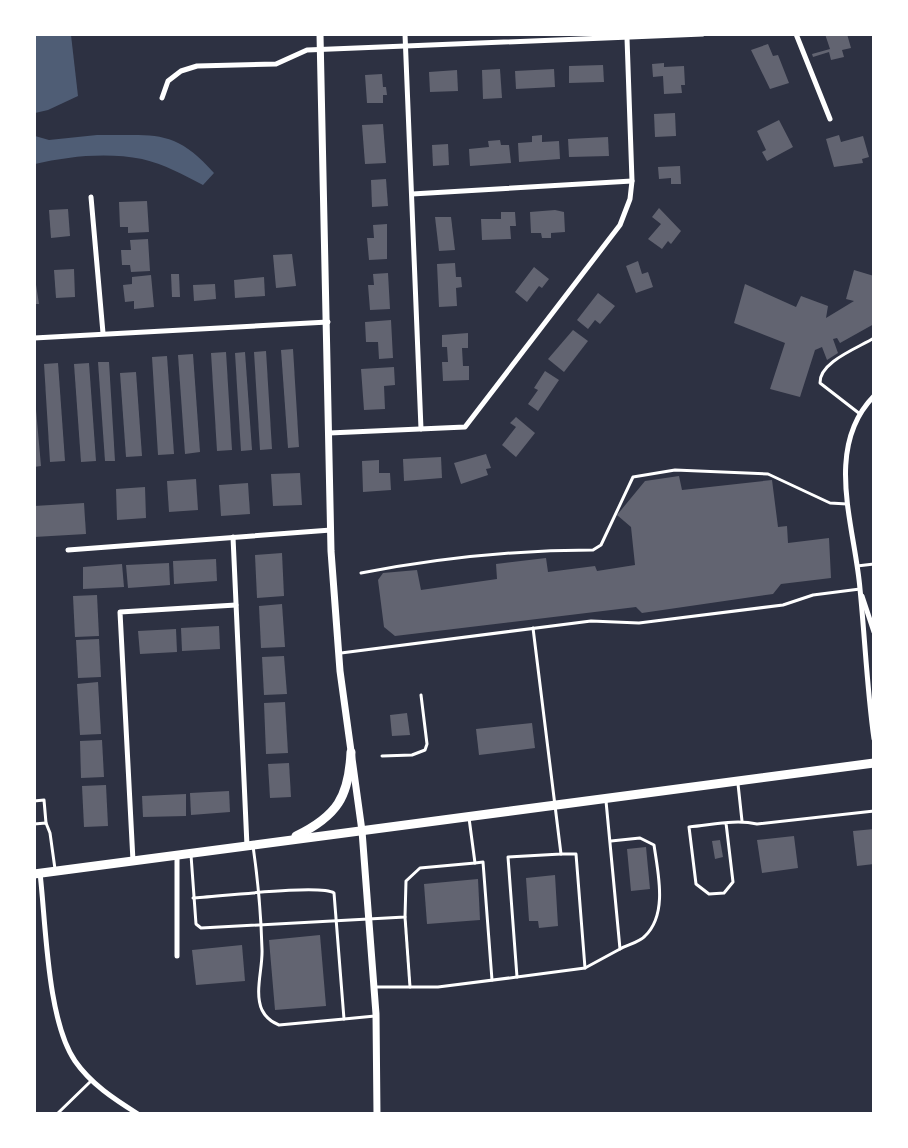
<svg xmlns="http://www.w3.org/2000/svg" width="908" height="1148" viewBox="0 0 908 1148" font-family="'Alegreya Sans',sans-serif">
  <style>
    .water { fill: #4f5d75 }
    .building { fill: #626471 }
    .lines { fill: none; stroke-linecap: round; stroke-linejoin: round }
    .service { stroke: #fff; stroke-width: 3 }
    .minor { stroke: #fff; stroke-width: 5 }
    .tertiary { stroke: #fff; stroke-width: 7 }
    .primary { stroke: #fff; stroke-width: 9 }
  </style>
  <rect width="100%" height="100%" fill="#2d3142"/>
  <g class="water">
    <polygon points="35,34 71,35 78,96 48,110 35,113"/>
    <path d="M 97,135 C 153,136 174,127 214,173 L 203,185 C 184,175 164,164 142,159 C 108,152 68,156 35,164 L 35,136 L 49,140 Z"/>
  </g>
  <g class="building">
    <polygon points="825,34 847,34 851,48 842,50 844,57 831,60 829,52 813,57 812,54 830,49"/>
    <polygon points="768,44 773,56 778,55 789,83 770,89 751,50"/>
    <polygon points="664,63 664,67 684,66 685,85 681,85 682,93 664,94 663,76 653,77 652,64"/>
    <polygon points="603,65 604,82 569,83 569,66"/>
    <polygon points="500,69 502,98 483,99 482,70"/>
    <polygon points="554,69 555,87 516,89 515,71"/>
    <polygon points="457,70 458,91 430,92 429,72"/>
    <polygon points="382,74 383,87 386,87 387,95 383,95 383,103 367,103 365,75"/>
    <polygon points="675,113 676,136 655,137 654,114"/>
    <polygon points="779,120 793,147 767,161 762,152 766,150 757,131"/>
    <polygon points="383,124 386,163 365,164 362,125"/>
    <polygon points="542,135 542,142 559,141 560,159 519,162 518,143 532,142 532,136"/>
    <polygon points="839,135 841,142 863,136 869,157 862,159 863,163 834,167 826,139"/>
    <polygon points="608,137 609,156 569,157 568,139"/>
    <polygon points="500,140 501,145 509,145 511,163 470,166 469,149 489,147 488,141"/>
    <polygon points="448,144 449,165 433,166 432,145"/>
    <polygon points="680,166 681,184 671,184 671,178 659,179 658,167"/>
    <polygon points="386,179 388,206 372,207 371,180"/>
    <polygon points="147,201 149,232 128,233 128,227 120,227 119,202"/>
    <polygon points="659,208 681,231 671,244 668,241 662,249 648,239 661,224 652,217"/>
    <polygon points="68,209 70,236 51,238 49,210"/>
    <polygon points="555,210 564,212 565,232 551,233 551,238 542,238 541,233 531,233 530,212"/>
    <polygon points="501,212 515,212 516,226 510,226 511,239 482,240 481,219 501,219"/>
    <polygon points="435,217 451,217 455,250 439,251"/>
    <polygon points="387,224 387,259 369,260 367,238 374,238 373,225"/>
    <polygon points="148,239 150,271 131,272 130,265 122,265 121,250 131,250 130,240"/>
    <polygon points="292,254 296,286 276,288 273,255"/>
    <polygon points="638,261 642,274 648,272 653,287 636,293 626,266"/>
    <polygon points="455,263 456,277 461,277 462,287 456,288 457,306 439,307 437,264"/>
    <polygon points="534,267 549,279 542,288 539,286 527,302 515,292"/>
    <polygon points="74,269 75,297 56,298 54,270"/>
    <polygon points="854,270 874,276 874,324 840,343 837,338 833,339 838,353 827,360 822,347 815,350 800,397 770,389 785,343 734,323 745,284 796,307 801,296 828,306 826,318 854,301 846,299"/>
    <polygon points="34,272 39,304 34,304"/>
    <polygon points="388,273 390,309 370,310 368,285 374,285 373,274"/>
    <polygon points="171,274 179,274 180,297 172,297"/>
    <polygon points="151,275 154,307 134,309 134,301 125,302 123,285 132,284 132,277"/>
    <polygon points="264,277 265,296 235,298 234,280"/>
    <polygon points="215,284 216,299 194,301 193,285"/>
    <polygon points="598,293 615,306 600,324 595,320 588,329 577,320"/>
    <polygon points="391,320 393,358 379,359 378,342 366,342 365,322"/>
    <polygon points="573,330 588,341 564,372 548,359"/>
    <polygon points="468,333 468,348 462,348 463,366 469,366 469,380 443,381 442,362 448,362 447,347 442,347 442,335"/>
    <polygon points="293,349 299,447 288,448 281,350"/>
    <polygon points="266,351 272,449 260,450 254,352"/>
    <polygon points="226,352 232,450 217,451 211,353"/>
    <polygon points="245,352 252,450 241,451 235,353"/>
    <polygon points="193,354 200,452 185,454 178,355"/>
    <polygon points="167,356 174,454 158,455 152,357"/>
    <polygon points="98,362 109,362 115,461 105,461"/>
    <polygon points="58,363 65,461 50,462 44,364"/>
    <polygon points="89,363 96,461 81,462 74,364"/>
    <polygon points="394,367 395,385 384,386 385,409 364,410 361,369"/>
    <polygon points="545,371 559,380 538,411 528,404 538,390 534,388"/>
    <polygon points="136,372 142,456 126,457 120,373"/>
    <polygon points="34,387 41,466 34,467"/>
    <polygon points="516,417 535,433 516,457 502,445 516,427 510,423"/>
    <polygon points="486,454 491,468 486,469 488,475 461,484 454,463"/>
    <polygon points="441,457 442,478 404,481 403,459"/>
    <polygon points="379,460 379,473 390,473 391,490 363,492 362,461"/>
    <polygon points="300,473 302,505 273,506 271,474"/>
    <polygon points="679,476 682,490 772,480 778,527 787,526 788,543 829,538 831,578 781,584 773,594 642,613 636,607 395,636 384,627 378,580 383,573 417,570 421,590 497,579 496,564 546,558 548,572 595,566 597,571 635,565 631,527 617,515 645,481"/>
    <polygon points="196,479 198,510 169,512 167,481"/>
    <polygon points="248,483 250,514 221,516 219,485"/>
    <polygon points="145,487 146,518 117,520 116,489"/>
    <polygon points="84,503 86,534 34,537 34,506"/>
    <polygon points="282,553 284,596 257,598 255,555"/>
    <polygon points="216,559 217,581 174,584 173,561"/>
    <polygon points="169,563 170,585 128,588 126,565"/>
    <polygon points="122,564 124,587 83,589 83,567"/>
    <polygon points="97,595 99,636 75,637 73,596"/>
    <polygon points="282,604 285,647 261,648 259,606"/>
    <polygon points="219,626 220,649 182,651 181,628"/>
    <polygon points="176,629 177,652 140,654 138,631"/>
    <polygon points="99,639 101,677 78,678 76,640"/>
    <polygon points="284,656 287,694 264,695 262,657"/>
    <polygon points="98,682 101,734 80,735 77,684"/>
    <polygon points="285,702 288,753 266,754 264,703"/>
    <polygon points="407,713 410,735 392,736 390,715"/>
    <polygon points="532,723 535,748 479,755 476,729"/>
    <polygon points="102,740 104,777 81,778 80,741"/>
    <polygon points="289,763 291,797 270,798 268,764"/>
    <polygon points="106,785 108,826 84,827 82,786"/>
    <polygon points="229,791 230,812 191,815 190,793"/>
    <polygon points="186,794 186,816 143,817 142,796"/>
    <polygon points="874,829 874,864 857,866 853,831"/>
    <polygon points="794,836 798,868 762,873 757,840"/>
    <polygon points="720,840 723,857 715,859 712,841"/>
    <polygon points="646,847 650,889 631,891 627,849"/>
    <polygon points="555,875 558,926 539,928 538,921 529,921 526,878"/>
    <polygon points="478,879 480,920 427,924 424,884"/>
    <polygon points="320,935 326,1006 275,1010 269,940"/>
    <polygon points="242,945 245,981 196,985 192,950"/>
  </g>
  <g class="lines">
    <g class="service">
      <path d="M 860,414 L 820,383 C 819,362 858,348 874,338"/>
      <polyline points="857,566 874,564"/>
      <path d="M 361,573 C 438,558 514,550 593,550 L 601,545 L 633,477 L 675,470 L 768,474 L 830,503 L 847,504"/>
      <polyline points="533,628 561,854 508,857 517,977 585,968 620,949 606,801"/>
      <polyline points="341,653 591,621 639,623 783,605 813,595 860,589"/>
      <polyline points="382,756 412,755 425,750 427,744 421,695"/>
      <polyline points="738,784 742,821"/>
      <polyline points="34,801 44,800 46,823"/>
      <path d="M 726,823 L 733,882 L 724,893 L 709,894 L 696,884 L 689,827 C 712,825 735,819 757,824 L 874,811"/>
      <polyline points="34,824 46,823 50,833 55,869"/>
      <path d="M 611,841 L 640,838 L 654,845 C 658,873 668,914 645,936 C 640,942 627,945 620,949"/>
      <polyline points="561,854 576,854 585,968"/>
      <polyline points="191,855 196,924 201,928 405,917 406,881 420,868 475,863 469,818"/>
      <polyline points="475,863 483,862 492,980"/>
      <path d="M 193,898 C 216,897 320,884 334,893 L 344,1019 L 279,1025 C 271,1022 266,1018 262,1010 C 254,992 263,968 262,949 C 261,914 258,880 253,846"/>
      <polyline points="405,917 410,987"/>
      <polyline points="375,987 438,987 517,977"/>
      <polyline points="344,1019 375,1016"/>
      <polyline points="57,1114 91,1081"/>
    </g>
    <g class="minor">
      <polyline points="405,34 421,429"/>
      <polyline points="796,34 830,119"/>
      <polyline points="162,98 168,81 181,71 197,66 276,64 307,50 703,34"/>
      <polyline points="412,194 632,181"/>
      <polyline points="91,197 103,333"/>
      <polyline points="34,338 328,322"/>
      <path d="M 874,396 C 823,448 855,527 860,589 C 865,639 867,689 874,739"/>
      <polyline points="329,433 465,427 620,225 630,199 632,181 627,38"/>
      <polyline points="233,537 247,846"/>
      <polyline points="68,550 331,530"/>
      <polyline points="862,596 874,632"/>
      <polyline points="177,855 177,956"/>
      <polyline points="133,861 120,612 236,605"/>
      <path d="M 40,873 C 46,924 47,1020 75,1061 C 91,1084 114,1099 138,1114"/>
    </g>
    <polyline class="tertiary" points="320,34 331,551 340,671 362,831 376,1014 377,1114"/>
    <g class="primary">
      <path d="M 296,836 C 337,816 349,797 351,752"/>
      <polyline points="34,874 874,763"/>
    </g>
  </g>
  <rect width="908" height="1148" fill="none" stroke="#ffffff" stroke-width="72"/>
</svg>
